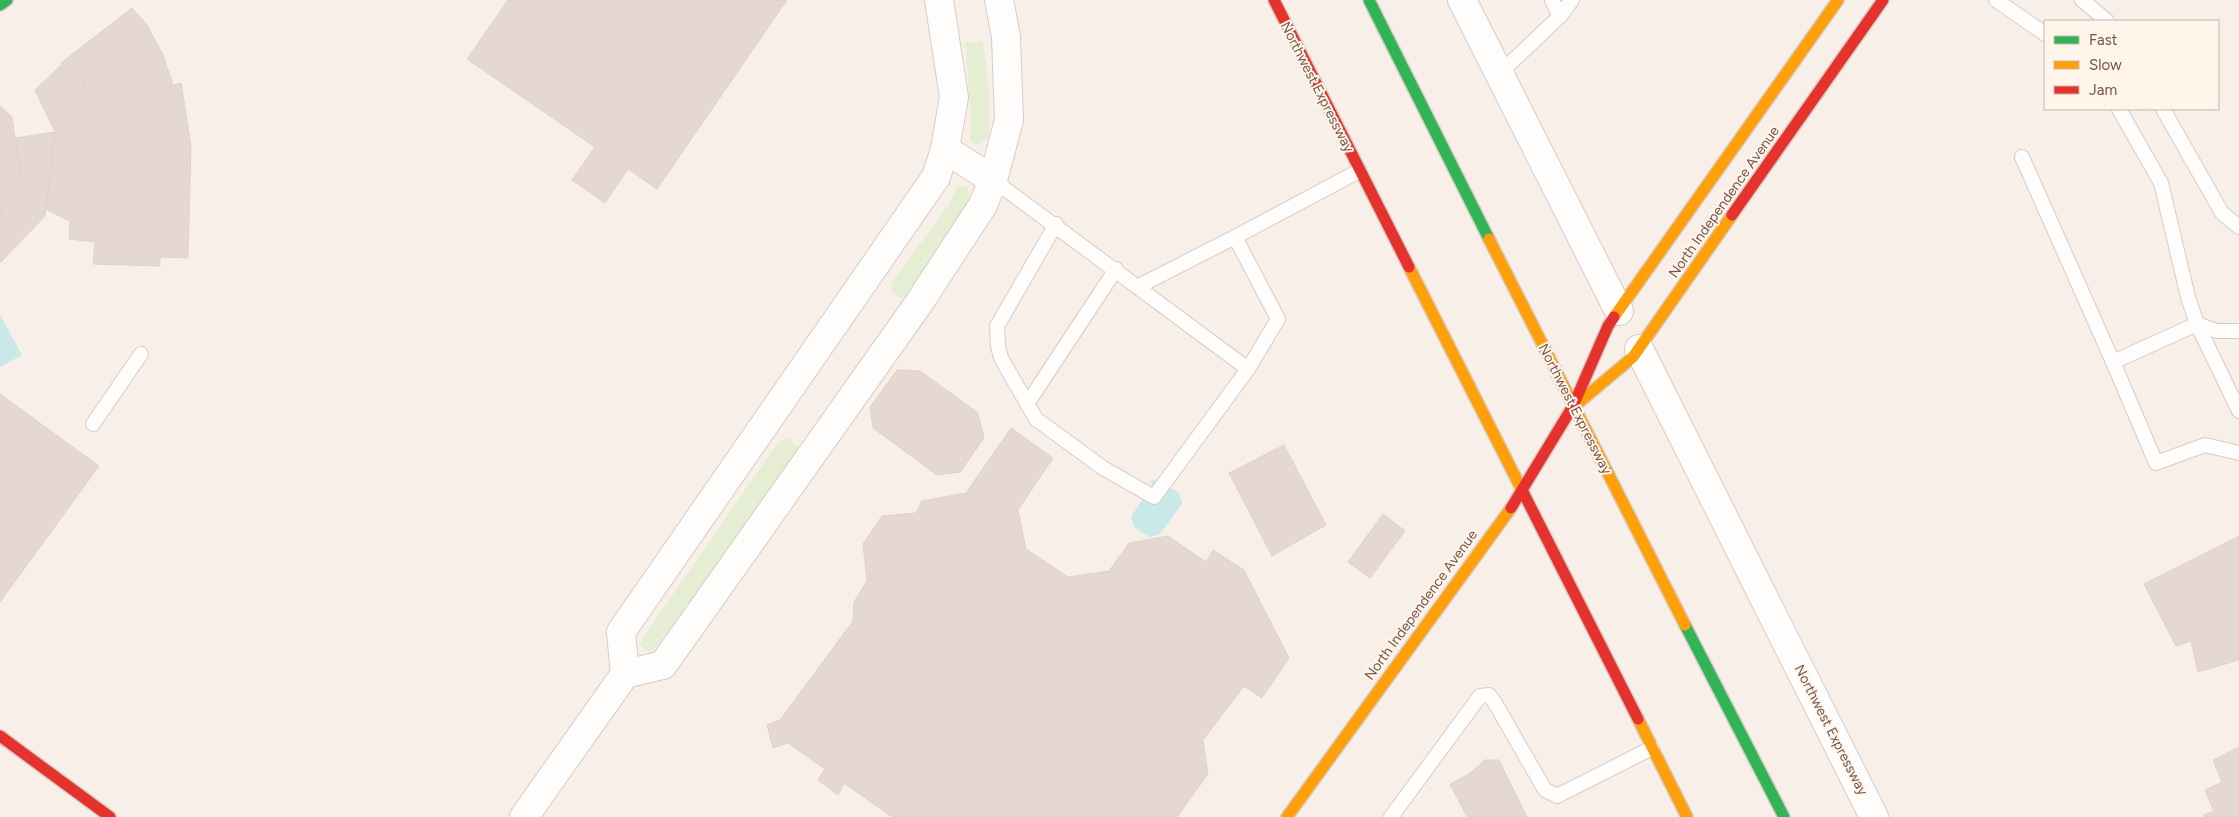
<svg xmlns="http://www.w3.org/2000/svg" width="2239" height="817" viewBox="0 0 2239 817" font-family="Figtree,sans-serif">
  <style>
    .green { fill: #e5eed2 }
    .water { fill: #c9e8e8 }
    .building { fill: #e4d8d0; stroke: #e1d2ca }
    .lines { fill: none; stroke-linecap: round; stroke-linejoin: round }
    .lane-casing { stroke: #d6ccc6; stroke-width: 16 }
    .street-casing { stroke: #d6ccc6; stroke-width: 30 }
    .fast-casing { stroke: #d6cbc5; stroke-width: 14 }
    .slow-casing { stroke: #d6cbc5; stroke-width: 14 }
    .jam-casing { stroke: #d6cbc5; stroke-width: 14 }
    .lane { stroke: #fefdfc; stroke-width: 14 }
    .street { stroke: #fefdfc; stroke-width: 28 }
    .fast { stroke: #30b455; stroke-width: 11 }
    .slow { stroke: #ff9f0a; stroke-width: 11 }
    .jam { stroke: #e5322d; stroke-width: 11 }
    .labels { text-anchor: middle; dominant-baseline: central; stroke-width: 4; stroke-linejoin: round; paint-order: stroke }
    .street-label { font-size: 14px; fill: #775447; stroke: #fff5ea }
  </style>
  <rect width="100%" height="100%" fill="#f8f0e8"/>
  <g class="green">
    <polygon points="983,41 990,96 989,137 977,145 970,141 970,106 965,43"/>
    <polygon points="958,185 967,187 970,194 964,212 908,294 900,298 890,290 892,282 950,203"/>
    <polygon points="788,438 798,447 795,454 658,645 649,652 640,645 644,636 779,441"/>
  </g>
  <g class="water">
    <polygon points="0,315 22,355 0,367"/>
    <polygon points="1163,479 1164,484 1179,493 1182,504 1160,534 1149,537 1135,528 1131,517 1152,485 1151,481"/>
  </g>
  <g class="building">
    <polygon points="508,0 787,0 657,189 628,169 605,203 572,180 595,147 467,59"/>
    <polygon points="132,8 147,25 163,55 173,85 181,118 184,151 180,174 91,168 81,113 61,63"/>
    <polygon points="76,51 91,111 181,83 191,146 188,258 160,257 160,266 93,264 95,242 69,239 70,221 46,209 55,132 35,90"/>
    <polygon points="0,106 12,117 20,173 0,217"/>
    <polygon points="55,132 45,216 0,263 0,217 20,173 16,138"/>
    <polygon points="897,370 920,371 978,413 984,438 960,472 937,475 873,428 870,407"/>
    <polygon points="0,394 99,466 0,602"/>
    <polygon points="1011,428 1053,458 1018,510 1026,549 1068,577 1109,571 1129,543 1168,536 1206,562 1213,550 1244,570 1289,658 1262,698 1244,686 1203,740 1208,774 1177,817 892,817 844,783 838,795 818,780 825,769 788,743 773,748 767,725 780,720 853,621 854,602 867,581 863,544 882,516 916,513 922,501 966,493"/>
    <polygon points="1284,445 1326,525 1272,556 1229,473"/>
    <polygon points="1383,514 1405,531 1370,578 1348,562"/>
    <polygon points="2239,536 2239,660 2198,672 2191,641 2176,646 2144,584"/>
    <polygon points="2239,747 2239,817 2204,817 2203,815 2214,811 2205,790 2222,782 2213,760"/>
    <polygon points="1485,760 1499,760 1527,817 1467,817 1450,784 1469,774"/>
  </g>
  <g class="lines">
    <defs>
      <g id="lane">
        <polyline points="1552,0 1560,16"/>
        <polyline points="1996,0 2045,34"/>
        <polyline points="2082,0 2107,21"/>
        <polyline points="1499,74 1560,16 1572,0"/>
        <polyline points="2119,109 2161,183 2188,297 2197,324 2217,331 2239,331"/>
        <polyline points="2163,109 2222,213 2239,227"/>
        <polyline points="2022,157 2113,362"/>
        <polyline points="993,180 1248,369 1278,319 1235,237 1139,286"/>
        <polyline points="1056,224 997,326 998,346 1001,358 1036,419 1103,468 1154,497 1248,369"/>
        <polyline points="1235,237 1359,171"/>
        <polyline points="1027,404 1116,269"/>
        <polyline points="2239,411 2197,324 2113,362 2156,463 2205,445 2239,453"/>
        <polyline points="93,424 141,354"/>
        <polyline points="1391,817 1480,696 1489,695 1495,703 1545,790 1557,796 1652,748"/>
      </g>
      <g id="street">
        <polyline points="1462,0 1619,311"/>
        <polyline points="945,149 993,180"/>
        <polyline points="1639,349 1874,817"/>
        <polyline points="625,674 663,665 919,303 983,205 993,180 1009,120 1006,37 999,0"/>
        <polyline points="524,817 625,674 621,632 936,177 945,149 954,97 939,0"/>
      </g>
      <g id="fast">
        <polyline points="1369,0 1489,239"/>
        <polyline points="0,5 7,0"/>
        <polyline points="1685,625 1784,817"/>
      </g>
      <g id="slow">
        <polyline points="1489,239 1685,625"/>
        <polyline points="1409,267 1523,492"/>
        <polyline points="1614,317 1838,0"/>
        <polyline points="1577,404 1633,357 1732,215"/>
        <polyline points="1638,719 1687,817"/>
        <polyline points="1287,817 1511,508"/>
      </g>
      <g id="jam">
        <polyline points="1274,0 1409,267"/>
        <polyline points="1732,215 1883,0"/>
        <polyline points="1523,492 1638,719"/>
        <polyline points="1511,508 1573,406 1608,326 1614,317"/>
        <polyline points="0,736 110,817"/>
      </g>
    </defs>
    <use href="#lane" class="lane-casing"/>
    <use href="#street" class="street-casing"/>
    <use href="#fast" class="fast-casing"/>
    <use href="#slow" class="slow-casing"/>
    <use href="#jam" class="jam-casing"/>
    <use href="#lane" class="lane"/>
    <use href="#street" class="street"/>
    <use href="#fast" class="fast"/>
    <use href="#slow" class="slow"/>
    <use href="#jam" class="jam"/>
  </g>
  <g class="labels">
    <g class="street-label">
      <text transform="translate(1317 87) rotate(63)">Northwest Expressway</text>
      <text transform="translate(1724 202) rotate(-55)">North Independence Avenue</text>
      <text transform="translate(1575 409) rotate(63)">Northwest Expressway</text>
      <text transform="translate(1421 605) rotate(-54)">North Independence Avenue</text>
      <text transform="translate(1831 730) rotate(63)">Northwest Expressway</text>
    </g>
  </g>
  <rect x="2044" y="20" width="175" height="90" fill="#fff5ea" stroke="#c9b5a9"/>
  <rect x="2054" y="36" width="25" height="8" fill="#30b455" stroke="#c9b5a9"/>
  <text x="2089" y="45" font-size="15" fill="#775447">Fast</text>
  <rect x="2054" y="61" width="25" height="8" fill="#ff9f0a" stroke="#c9b5a9"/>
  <text x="2089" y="70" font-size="15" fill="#775447">Slow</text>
  <rect x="2054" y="86" width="25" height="8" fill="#e5322d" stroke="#c9b5a9"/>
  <text x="2089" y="95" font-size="15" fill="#775447">Jam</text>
</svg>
